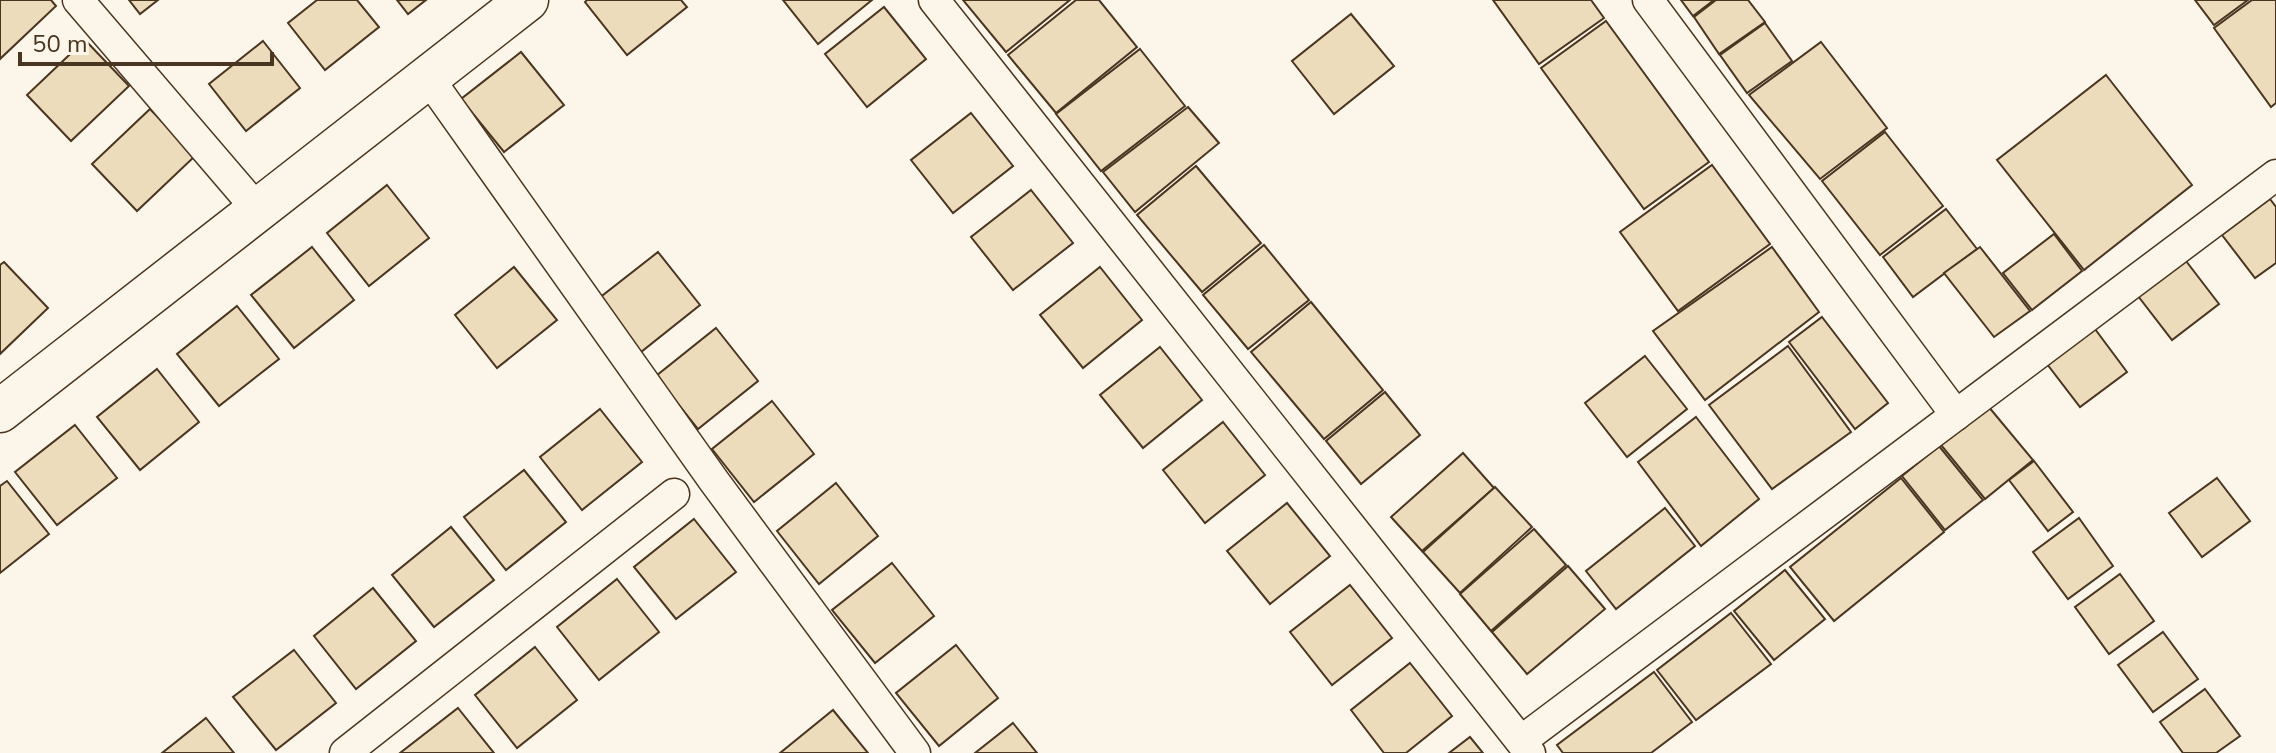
<svg xmlns="http://www.w3.org/2000/svg" width="2276" height="753" viewBox="0 0 2276 753" font-family="'Nunito Sans',sans-serif">
  <style>
    .building { fill: #ecdcbc; stroke: #4a3520; stroke-width: 2 }
    .lines { fill: none; stroke-linecap: round; stroke-linejoin: round }
    .street-casing { stroke: #4a3520; stroke-width: 33 }
    .secondary-casing { stroke: #4a3520; stroke-width: 45 }
    .street { stroke: #fbf6e9; stroke-width: 30 }
    .secondary { stroke: #fbf6e9; stroke-width: 42 }
  </style>
  <rect width="100%" height="100%" fill="#fbf6e9"/>
  <g class="building">
    <polygon points="0,0 51,0 56,6 0,59"/>
    <polygon points="129,0 158,0 140,14"/>
    <polygon points="317,0 357,0 379,27 325,70 288,23"/>
    <polygon points="397,0 426,0 408,14"/>
    <polygon points="587,0 681,0 687,7 627,55 585,2"/>
    <polygon points="783,0 872,0 818,44"/>
    <polygon points="963,0 1070,0 1006,52"/>
    <polygon points="1076,0 1099,0 1137,47 1056,113 1008,55"/>
    <polygon points="1493,0 1591,0 1604,18 1539,64"/>
    <polygon points="1681,0 1714,0 1693,16"/>
    <polygon points="1716,0 1748,0 1765,22 1719,54 1694,17"/>
    <polygon points="2195,0 2248,0 2214,25"/>
    <polygon points="2252,0 2276,0 2276,103 2271,107 2214,28"/>
    <polygon points="884,7 926,59 867,107 825,54"/>
    <polygon points="1351,14 1394,66 1334,114 1292,61"/>
    <polygon points="1606,21 1709,162 1644,209 1541,68"/>
    <polygon points="1765,23 1792,61 1747,93 1720,55"/>
    <polygon points="85,40 129,86 71,141 27,95"/>
    <polygon points="263,41 300,88 246,131 209,84"/>
    <polygon points="1821,42 1887,128 1820,179 1749,95"/>
    <polygon points="1140,49 1185,106 1101,171 1056,114"/>
    <polygon points="521,52 564,105 504,152 461,99"/>
    <polygon points="2106,75 2192,185 2084,270 1997,160"/>
    <polygon points="1188,107 1219,143 1135,212 1103,172"/>
    <polygon points="150,109 195,156 137,211 92,164"/>
    <polygon points="971,113 1013,166 953,213 911,160"/>
    <polygon points="1885,132 1943,206 1880,255 1822,181"/>
    <polygon points="1712,165 1770,244 1678,311 1620,232"/>
    <polygon points="1196,166 1261,243 1202,292 1137,215"/>
    <polygon points="387,185 429,238 369,286 327,233"/>
    <polygon points="1031,190 1073,243 1013,290 971,237"/>
    <polygon points="2270,199 2276,207 2276,263 2255,278 2222,235"/>
    <polygon points="1946,209 1977,249 1913,297 1883,257"/>
    <polygon points="2054,234 2082,271 2032,310 2003,273"/>
    <polygon points="1264,245 1309,300 1248,349 1203,295"/>
    <polygon points="312,247 354,300 294,348 251,295"/>
    <polygon points="1772,247 1819,312 1705,400 1653,331"/>
    <polygon points="1980,247 2030,311 1994,337 1944,273"/>
    <polygon points="658,252 700,305 641,352 598,299"/>
    <polygon points="2186,261 2219,304 2172,340 2138,296"/>
    <polygon points="4,262 48,308 0,354 0,265"/>
    <polygon points="514,267 557,320 497,368 455,315"/>
    <polygon points="1100,267 1142,320 1083,368 1040,315"/>
    <polygon points="1311,302 1383,390 1324,439 1251,352"/>
    <polygon points="237,306 279,359 219,406 177,354"/>
    <polygon points="1822,317 1888,403 1855,429 1789,342"/>
    <polygon points="716,328 758,381 698,429 656,376"/>
    <polygon points="2095,329 2127,372 2080,407 2047,364"/>
    <polygon points="1788,346 1851,432 1772,489 1709,405"/>
    <polygon points="1160,347 1202,400 1143,448 1100,395"/>
    <polygon points="1645,356 1687,409 1627,457 1585,403"/>
    <polygon points="157,369 199,422 140,470 97,417"/>
    <polygon points="1385,392 1420,435 1361,484 1326,441"/>
    <polygon points="772,401 814,454 754,502 712,449"/>
    <polygon points="1988,406 2033,460 1985,499 1941,445"/>
    <polygon points="600,409 642,462 582,510 540,457"/>
    <polygon points="1696,417 1759,499 1701,546 1638,462"/>
    <polygon points="1223,422 1265,475 1205,523 1163,470"/>
    <polygon points="75,425 117,478 57,525 15,472"/>
    <polygon points="1939,446 1983,500 1945,530 1902,476"/>
    <polygon points="1463,453 1494,488 1422,551 1391,517"/>
    <polygon points="2034,461 2073,512 2048,531 2009,480"/>
    <polygon points="524,470 566,522 506,570 464,517"/>
    <polygon points="1901,478 1944,532 1834,621 1790,567"/>
    <polygon points="2217,478 2250,521 2202,557 2169,513"/>
    <polygon points="7,481 49,534 0,573 0,486"/>
    <polygon points="836,483 878,536 819,584 777,531"/>
    <polygon points="1495,487 1532,527 1460,593 1423,552"/>
    <polygon points="1287,503 1330,556 1270,604 1227,551"/>
    <polygon points="1665,508 1695,546 1616,609 1586,571"/>
    <polygon points="2079,518 2113,566 2068,599 2033,552"/>
    <polygon points="694,519 736,572 676,619 634,567"/>
    <polygon points="451,527 494,580 434,627 392,575"/>
    <polygon points="1534,529 1566,565 1491,631 1460,594"/>
    <polygon points="892,563 934,616 875,663 832,610"/>
    <polygon points="1568,566 1605,609 1527,674 1492,632"/>
    <polygon points="1785,570 1825,619 1774,660 1734,611"/>
    <polygon points="2120,574 2154,621 2109,654 2075,607"/>
    <polygon points="617,579 659,632 599,680 557,627"/>
    <polygon points="1350,585 1392,638 1332,685 1290,632"/>
    <polygon points="373,588 416,641 356,689 314,636"/>
    <polygon points="1731,613 1771,664 1696,720 1657,670"/>
    <polygon points="2163,632 2198,679 2153,712 2118,665"/>
    <polygon points="956,645 998,698 939,746 896,693"/>
    <polygon points="535,647 577,700 517,748 475,695"/>
    <polygon points="294,650 336,703 276,750 233,697"/>
    <polygon points="1410,663 1452,716 1406,753 1384,753 1351,710"/>
    <polygon points="1654,672 1692,722 1651,753 1563,753 1557,745"/>
    <polygon points="2205,689 2240,736 2216,753 2183,753 2160,722"/>
    <polygon points="458,708 494,753 400,753"/>
    <polygon points="833,710 868,753 780,753"/>
    <polygon points="206,718 234,753 162,753"/>
    <polygon points="1013,723 1037,753 975,753"/>
    <polygon points="1470,737 1483,753 1449,753"/>
  </g>
  <g class="lines">
    <defs>
      <g id="street">
        <polyline points="78,0 257,209"/>
        <polyline points="934,0 1530,753"/>
        <polyline points="1648,0 1956,415"/>
        <polyline points="427,76 714,481 915,753"/>
        <polyline points="1521,741 2276,175"/>
        <polyline points="345,753 674,494"/>
      </g>
      <polyline id="secondary" points="0,411 527,0"/>
    </defs>
    <use href="#street" class="street-casing"/>
    <use href="#secondary" class="secondary-casing"/>
    <use href="#street" class="street"/>
    <use href="#secondary" class="secondary"/>
  </g>
  <path d="M20 52v12h252v-12" fill="none" stroke="#4a3520" stroke-width="4"/>
  <text x="32" y="52" font-size="24" fill="#4a3520" stroke="#fbf6e9" stroke-width="6" paint-order="stroke">50 m</text>
</svg>
